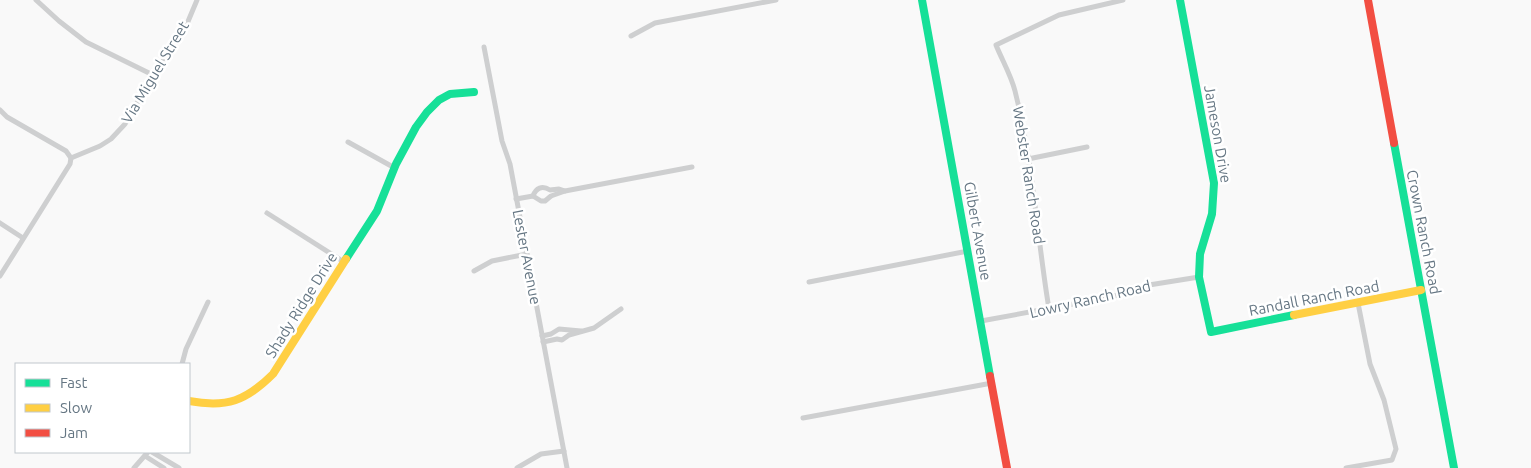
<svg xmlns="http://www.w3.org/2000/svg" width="1531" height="468" viewBox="0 0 1531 468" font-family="Ubuntu,sans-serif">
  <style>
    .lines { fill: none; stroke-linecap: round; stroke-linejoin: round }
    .street { stroke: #cecfd0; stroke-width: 5 }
    .fast { stroke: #16e098; stroke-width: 8 }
    .slow { stroke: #ffcf43; stroke-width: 8 }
    .jam { stroke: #f24e42; stroke-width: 8 }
    .labels { text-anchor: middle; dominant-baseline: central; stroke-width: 5; stroke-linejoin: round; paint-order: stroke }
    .street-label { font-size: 15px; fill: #657683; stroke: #fff }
  </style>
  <rect width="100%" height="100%" fill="#f9f9f9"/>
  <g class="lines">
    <g class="street">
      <polyline points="36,0 59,21 86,42 153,75"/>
      <polyline points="631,36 655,23 776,0"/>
      <polyline points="484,47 502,141 510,164 567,468"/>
      <polyline points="0,110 7,117 66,151 71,158"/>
      <polyline points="348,142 393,167"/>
      <polyline points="1028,159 1087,147"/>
      <path d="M 533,196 C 536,188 542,185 550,190 L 559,189 L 565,191"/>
      <polyline points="516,199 533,196 541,201 545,201 551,196 565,191 692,167"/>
      <polyline points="267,213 344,262"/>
      <polyline points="0,223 23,238"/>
      <polyline points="474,271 492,261 527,254"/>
      <polyline points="0,276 70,164 71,158 100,146 111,139 125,124 153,75 184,31 197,0"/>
      <polyline points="809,282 968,251"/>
      <path d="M 1049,309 C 1037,237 1033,162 1015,91 C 1011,75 1002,60 996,45 L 1059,15 L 1123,0"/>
      <polyline points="981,321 1111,297 1149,285 1199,277"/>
      <polyline points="542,336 551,334 559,329 581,331"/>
      <polyline points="543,342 557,339 562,340 569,335 594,328 621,309"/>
      <polyline points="182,364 186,349 208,302"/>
      <polyline points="803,418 992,383"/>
      <polyline points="152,452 179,468"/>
      <polyline points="145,456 164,468"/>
      <polyline points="134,468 148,452"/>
      <polyline points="517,468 541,454 564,451"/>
      <polyline points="1346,468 1392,460 1396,449 1384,400 1370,364 1358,303"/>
    </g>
    <g class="fast">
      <polyline points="922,0 990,376"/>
      <polyline points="1180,0 1214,183 1212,214 1200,254 1199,277 1211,332 1294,315"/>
      <polyline points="1394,143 1454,468"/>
      <polyline points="346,259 377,211 396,164 416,127 427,112 439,100 450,94 474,92"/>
    </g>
    <g class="slow">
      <polyline points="1294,315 1421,290"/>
      <path d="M 189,401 C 227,408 246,401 273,374 L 346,259"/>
    </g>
    <g class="jam">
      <polyline points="1368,0 1394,143"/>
      <polyline points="990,376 1007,468"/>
    </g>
  </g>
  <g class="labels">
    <g class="street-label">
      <text transform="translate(155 72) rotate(-59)">Via Miguel Street</text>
      <text transform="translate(1218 134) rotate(80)">Jameson Drive</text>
      <text transform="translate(1029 175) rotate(81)">Webster Ranch Road</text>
      <text transform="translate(978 231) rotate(80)">Gilbert Avenue</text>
      <text transform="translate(1424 232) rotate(79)">Crown Ranch Road</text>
      <text transform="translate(527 257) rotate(79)">Lester Avenue</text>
      <text transform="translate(1314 298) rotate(-11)">Randall Ranch Road</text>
      <text transform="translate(1090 299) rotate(-13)">Lowry Ranch Road</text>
      <text transform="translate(301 305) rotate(-58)">Shady Ridge Drive</text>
    </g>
  </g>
  <rect x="15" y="363" width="175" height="90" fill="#ffffff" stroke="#c1c8cd"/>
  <rect x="25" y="379" width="25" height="8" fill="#16e098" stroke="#c1c8cd"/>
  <text x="60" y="388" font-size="15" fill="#657683">Fast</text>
  <rect x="25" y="404" width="25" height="8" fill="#ffcf43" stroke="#c1c8cd"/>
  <text x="60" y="413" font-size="15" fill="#657683">Slow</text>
  <rect x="25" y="429" width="25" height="8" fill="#f24e42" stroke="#c1c8cd"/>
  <text x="60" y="438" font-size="15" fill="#657683">Jam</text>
</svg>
